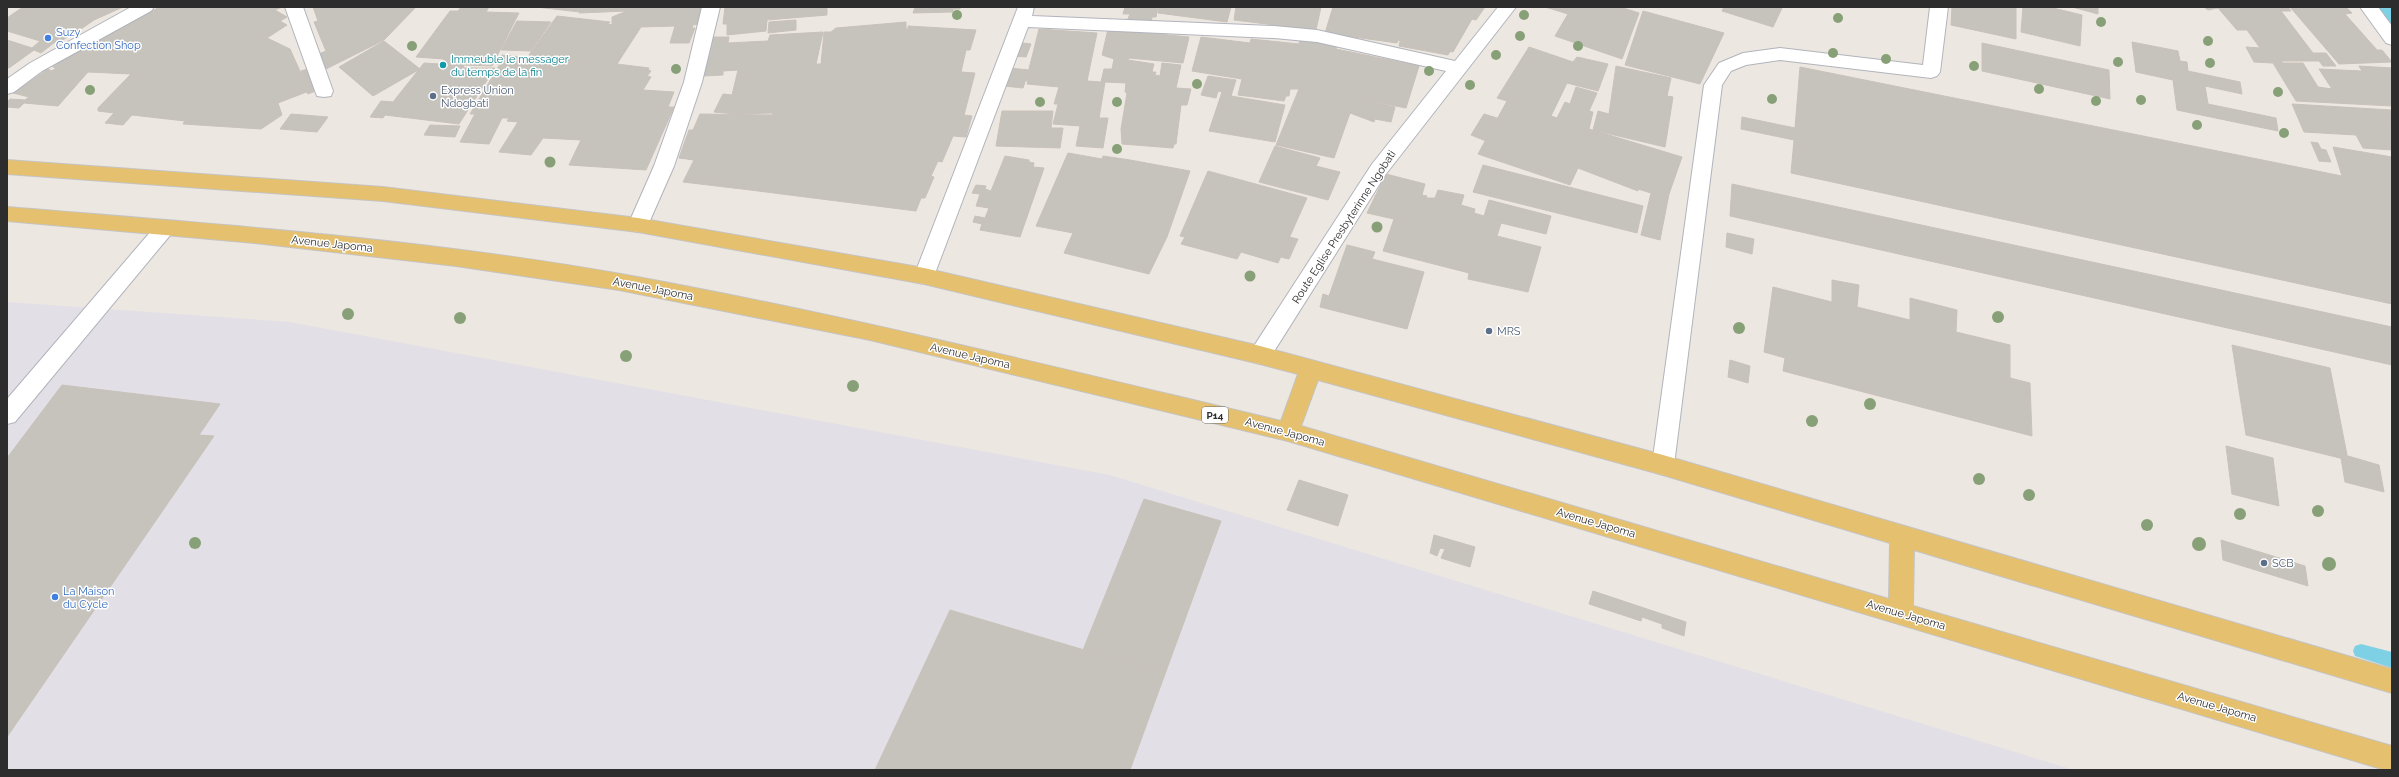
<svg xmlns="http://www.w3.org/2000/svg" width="2399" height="777" viewBox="0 0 2399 777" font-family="Raleway,sans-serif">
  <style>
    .industrial { fill: #e2e0e6 }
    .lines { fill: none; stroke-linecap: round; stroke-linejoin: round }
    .stream { fill: #7ed1e5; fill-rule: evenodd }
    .canal { fill: #7ed1e5; fill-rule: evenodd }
    .building { fill: #c6c2bc; stroke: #c9c2ba }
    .minor-casing { stroke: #b1b4bc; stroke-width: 2 }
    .major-casing { stroke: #c4c4c4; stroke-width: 2 }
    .minor { fill: #fff; fill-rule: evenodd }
    .major { fill: #e5c06e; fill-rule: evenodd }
    .tree { fill: #88a078 }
    .shop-dot { fill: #3f7fe0; stroke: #fff; stroke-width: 1.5 }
    .culture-dot { fill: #0f9aa8; stroke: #fff; stroke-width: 1.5 }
    .service-dot { fill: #5c6f8a; stroke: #fff; stroke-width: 1.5 }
    .labels { text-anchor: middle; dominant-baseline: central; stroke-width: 3; stroke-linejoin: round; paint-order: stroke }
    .shield { fill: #fff; stroke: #6c6c6c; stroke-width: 1 }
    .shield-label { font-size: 10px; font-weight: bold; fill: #2d2d2d }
    .shop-label { font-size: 11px; fill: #366cbe; stroke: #fff; text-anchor: start }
    .culture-label { font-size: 11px; fill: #0d838f; stroke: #fff; text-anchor: start }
    .service-label { font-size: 11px; fill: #4e5e75; stroke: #fff; text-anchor: start }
    .street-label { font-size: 11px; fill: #2d2d2d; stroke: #fff }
  </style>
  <rect width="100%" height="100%" fill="#ede7e1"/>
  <polygon class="industrial" points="7,302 290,322 1110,475 2074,770 7,770"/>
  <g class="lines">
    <polygon class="stream" points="2361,644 2392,652 2392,668 2355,656 2353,651 2355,646"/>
    <polygon class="canal" points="2367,7 2392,7 2392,27 2378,23"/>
  </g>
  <g class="building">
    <polygon points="23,7 72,8 123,7 94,20 71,36 69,36 58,43 55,42 41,53 34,50 9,68 7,67 7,40 32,48 40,41 7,31 7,18"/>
    <polygon points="160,7 282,7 275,10 287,17 280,21 287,25 267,38 290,49 309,91 278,103 282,115 261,129 183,124 185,121 132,115 123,125 105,123 114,113 98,111 98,108 131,74 88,72 58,106 24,103 19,108 7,107 7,102 10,99 25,100 29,97 13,93 48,69 52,71 56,68 53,67 81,45"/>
    <polygon points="313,7 416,7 384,40 324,70 314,56 326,51 314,22 318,21"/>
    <polygon points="461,7 489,7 486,12 519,13 492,66 464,65 463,68 495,68 459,124 385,115 383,118 370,117 381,101 393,102 424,63 440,64 444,59 416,57 450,11 458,11"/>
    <polygon points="536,7 701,7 699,24 693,25 692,28 695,28 689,43 670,43 675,26 641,27 617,64 649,68 648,70 651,71 647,76 651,77 643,90 674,92 668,107 674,107 646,170 569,165 581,140 543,138 531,155 499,152 518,122 507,121 509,118 502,118 489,144 460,142 475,114 470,114 500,64 496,64 502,55 585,64 529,55 557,16 610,22 608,24 612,25 612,17 627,11 579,13 580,12"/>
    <polygon points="725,7 827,7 827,15 767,20 766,31 727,35 727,24 723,24"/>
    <polygon points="915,7 960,7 960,9 953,9 953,12 913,13"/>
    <polygon points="1125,7 1158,7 1156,17 1152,17 1151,23 1127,21 1130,14 1123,14"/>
    <polygon points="1159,7 1231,7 1227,22 1158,13"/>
    <polygon points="1236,7 1321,7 1316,30 1234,20"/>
    <polygon points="1333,7 1485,7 1476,20 1472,19 1453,52 1406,44 1407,42 1398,40 1397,43 1325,33"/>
    <polygon points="1545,7 1620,7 1639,13 1622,59 1555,36 1568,14"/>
    <polygon points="1724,7 1779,7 1782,8 1773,27 1722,11"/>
    <polygon points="1952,7 2016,7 2016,39 1951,25"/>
    <polygon points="2023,7 2049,7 2082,15 2080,46 2021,32"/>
    <polygon points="2072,7 2098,7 2098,14"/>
    <polygon points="2204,7 2288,7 2291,11 2281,11 2319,61 2281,61 2283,63 2303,63 2318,87 2332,89 2319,69 2362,71 2359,66 2392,68 2392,106 2296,101 2273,63 2254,62 2246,47 2260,48 2247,30 2237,30 2218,8 2208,10"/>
    <polygon points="2290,7 2346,7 2352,13 2345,14 2377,50 2382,50 2392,62 2339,64"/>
    <polygon points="1643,11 1724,33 1700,84 1625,65"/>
    <polygon points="796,20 796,30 768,33 769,22"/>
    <polygon points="517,21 551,22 531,51 501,50"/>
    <polygon points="906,22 906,29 908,29 908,26 976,30 970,50 966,50 961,72 975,73 964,115 972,116 966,137 953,136 942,162 938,161 931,176 934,177 925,198 921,198 916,211 742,189 744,185 685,178 694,160 679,158 689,130 693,130 700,114 772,115 773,113 736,114 714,112 723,94 732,95 738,70 723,71 723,75 704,76 713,42 710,43 712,37 729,37 728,43 768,41 770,35 823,32 816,64 821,64 824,32 831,32 836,28"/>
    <polygon points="1039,29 1097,33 1087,81 1101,82 1104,69 1112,69 1114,59 1102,55 1108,29 1189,37 1183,63 1129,58 1128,60 1154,64 1152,72 1156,72 1155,75 1160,76 1162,63 1181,65 1176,88 1191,89 1187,105 1181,105 1176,144 1174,144 1173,148 1122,144 1121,129 1127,93 1125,92 1126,83 1105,82 1099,118 1108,118 1103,148 1076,146 1080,126 1053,124 1058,104 1054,104 1059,87 1027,84 1028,80 1026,81"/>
    <polygon points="1300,36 1316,38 1315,42 1337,45 1336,49 1419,66 1406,108 1356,98 1395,107 1391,122 1375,119 1374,122 1350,113 1334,158 1276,145 1299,89 1290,89 1289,96 1286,96 1284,101 1238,95 1242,79 1192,71 1201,37 1250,43 1251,39 1299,44"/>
    <polygon points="384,41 420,69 373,96 339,67"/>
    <polygon points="1400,41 1407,42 1406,44 1450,51 1448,55 1399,46"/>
    <polygon points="1016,42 1031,44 1026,57 1012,56"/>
    <polygon points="2132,42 2178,51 2180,61 2187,62 2188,71 2240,82 2242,94 2205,86 2208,104 2276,118 2278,131 2177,110 2173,80 2136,72"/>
    <polygon points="1982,43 2109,70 2110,99 1982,71"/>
    <polygon points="1529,47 1573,62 1577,57 1608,64 1598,91 1567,83 1551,116 1557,118 1565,102 1570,104 1576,87 1597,93 1589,111 1593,112 1589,129 1682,157 1669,194 1660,240 1641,235 1651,193 1638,189 1638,191 1578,168 1570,185 1478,154 1507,101 1497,98"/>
    <polygon points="2313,53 2326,53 2336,66 2323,66"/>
    <polygon points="1616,66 1671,78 1667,96 1673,97 1665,147 1593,130 1598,111 1609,114"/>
    <polygon points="1800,67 2342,176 2333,147 2392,157 2392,304 1791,173 1794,140 1741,129 1742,117 1795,128"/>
    <polygon points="1010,68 1029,70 1023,88 1004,86"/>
    <polygon points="308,69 318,90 308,94 306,92 309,91 301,71"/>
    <polygon points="1208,76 1236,80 1231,96 1285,105 1275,142 1209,131 1222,92 1218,91 1216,98 1201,95"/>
    <polygon points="2292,104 2391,110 2392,150 2363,148 2356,135 2304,132"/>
    <polygon points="1002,111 1053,111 1051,128 1063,128 1060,148 996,146"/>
    <polygon points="291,114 328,117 317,132 280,129"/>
    <polygon points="1484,114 1497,118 1486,141 1471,135"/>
    <polygon points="430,125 460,126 455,137 424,135"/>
    <polygon points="2311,142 2318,143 2321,149 2326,150 2331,162 2319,161"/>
    <polygon points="1275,146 1320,158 1316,166 1340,172 1328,200 1259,182"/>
    <polygon points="1068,153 1102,159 1103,156 1130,160 1190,171 1167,237 1149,274 1064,253 1073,233 1036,226"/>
    <polygon points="1005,156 1029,160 1029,162 1034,163 1033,167 1044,168 1020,237 980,230 982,224 973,222 975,216 985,218 989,208 976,206 980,194 972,193 976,185 986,186 985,189 991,191"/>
    <polygon points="1483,165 1643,206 1637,233 1473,192"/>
    <polygon points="1208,171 1307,198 1278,263 1241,252 1237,259 1181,244 1185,237 1180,236"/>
    <polygon points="1386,174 1425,184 1422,195 1427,196 1426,198 1435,198 1438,190 1464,195 1461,205 1475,209 1474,213 1484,216 1489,200 1551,216 1546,234 1501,223 1497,236 1541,247 1528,292 1468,279 1469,273 1383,251 1394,219 1367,213"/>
    <polygon points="685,178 744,185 742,189 683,182"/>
    <polygon points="1732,184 2392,327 2392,365 1730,216"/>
    <polygon points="1727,233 1754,239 1752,254 1726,247"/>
    <polygon points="1289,237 1298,239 1289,259 1281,257"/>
    <polygon points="1347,245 1375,252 1372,259 1424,272 1407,329 1320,307 1323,294 1329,296"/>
    <polygon points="1832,280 1859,285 1857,307 1910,320 1910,298 1957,310 1956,332 2010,345 2010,378 2030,383 2032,436 1783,371 1785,358 1764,352 1773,287 1832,302"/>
    <polygon points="2232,345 2330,368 2348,460 2246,435"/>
    <polygon points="1730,360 1750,366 1748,383 1728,377"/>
    <polygon points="62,385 220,404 199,435 214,436 7,737 7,458"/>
    <polygon points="2226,446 2273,458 2279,506 2232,494"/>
    <polygon points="2348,456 2379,465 2384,492 2345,482 2341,458 2348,460"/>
    <polygon points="1299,480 1348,495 1338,526 1287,510"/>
    <polygon points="1144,499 1221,521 1165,674 1083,650"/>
    <polygon points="1434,535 1475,547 1470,567 1441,558 1445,549 1440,548 1437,556 1430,553"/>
    <polygon points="2221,540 2305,566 2308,586 2223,560"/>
    <polygon points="1593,591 1686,622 1684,636 1662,628 1662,624 1642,617 1641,621 1589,604"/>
    <polygon points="950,610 1165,674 1130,770 875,770"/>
  </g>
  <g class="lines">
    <defs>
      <g id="minor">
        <polygon points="131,7 154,7 151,11 42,71 14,92 7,94 7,79 30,63"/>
        <polygon points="285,7 303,7 333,91 331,96 324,97 317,96 315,91"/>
        <polygon points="702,7 720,7 702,82 674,166 648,225 645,230 638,232 631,230 628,225 654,166 684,82"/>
        <polygon points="1018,7 1034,7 1032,16 1274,26 1317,30 1455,61 1498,7 1516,7 1386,174 1268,361 1260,364 1252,361 1249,355 1252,349 1372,164 1446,71 1317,42 1274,38 1028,27 934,276 931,282 924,284 917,282 914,276"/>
        <polygon points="1930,7 1948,7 1940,72 1937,76 1931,78 1780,60 1746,65 1731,71 1722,85 1674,465 1671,472 1663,475 1655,472 1652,465 1704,85 1719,63 1743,53 1780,48 1923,65"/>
        <polygon points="2360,7 2378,7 2392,26 2392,45 2386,43"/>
        <polygon points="165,220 172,223 175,228 172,233 15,422 7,424 7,399 158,223"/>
      </g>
      <path id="major" d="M 7,160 L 383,187 L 638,218 L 924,268 L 1260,346 L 1663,455 L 2392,669 L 2392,693 L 1914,550 L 1913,606 L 2392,746 L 2392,770 L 2385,770 L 1288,441 L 870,340 L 619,290 L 456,266 L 255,243 L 7,221 L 7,207 C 212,224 418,238 621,274 C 843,314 1062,369 1281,421 L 1298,374 L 1260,364 L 924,284 L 638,232 L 383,201 L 7,174 ZM 1318,380 L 1663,475 L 1890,543 L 1889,599 L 1301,426 Z"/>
    </defs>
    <use href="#minor" class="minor-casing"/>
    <use href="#major" class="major-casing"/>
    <use href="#minor" class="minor"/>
    <use href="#major" class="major"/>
  </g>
  <g class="tree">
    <circle cx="957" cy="15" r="5"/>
    <circle cx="1524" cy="15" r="5"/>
    <circle cx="1838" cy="18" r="5"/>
    <circle cx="2101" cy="22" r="5"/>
    <circle cx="1520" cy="36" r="5"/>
    <circle cx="2208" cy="41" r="5"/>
    <circle cx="412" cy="46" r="5"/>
    <circle cx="1578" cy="46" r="5"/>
    <circle cx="1833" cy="53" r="5"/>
    <circle cx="1496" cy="55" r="5"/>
    <circle cx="1886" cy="59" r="5"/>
    <circle cx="2118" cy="62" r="5"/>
    <circle cx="2210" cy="63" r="5"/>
    <circle cx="1974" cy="66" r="5"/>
    <circle cx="676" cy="69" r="5"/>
    <circle cx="1429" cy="71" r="5"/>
    <circle cx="1197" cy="84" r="5"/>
    <circle cx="1470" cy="85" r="5"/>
    <circle cx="2039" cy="89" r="5"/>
    <circle cx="90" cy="90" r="5"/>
    <circle cx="2278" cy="92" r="5"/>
    <circle cx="1772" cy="99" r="5"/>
    <circle cx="2141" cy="100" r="5"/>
    <circle cx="2096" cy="101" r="5"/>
    <circle cx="1040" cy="102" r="5"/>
    <circle cx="1117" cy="102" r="5"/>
    <circle cx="2197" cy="125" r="5"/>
    <circle cx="2284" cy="133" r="5"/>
    <circle cx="1117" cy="149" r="5"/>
    <circle cx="550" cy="162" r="5.5"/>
    <circle cx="1377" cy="227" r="5.5"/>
    <circle cx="1250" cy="276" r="5.5"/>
    <circle cx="348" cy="314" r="6"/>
    <circle cx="1998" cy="317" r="6"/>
    <circle cx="460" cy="318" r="6"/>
    <circle cx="1739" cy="328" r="6"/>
    <circle cx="626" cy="356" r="6"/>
    <circle cx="853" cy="386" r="6"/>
    <circle cx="1870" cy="404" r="6"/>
    <circle cx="1812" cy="421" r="6"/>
    <circle cx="1979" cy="479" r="6"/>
    <circle cx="2029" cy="495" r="6"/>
    <circle cx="2318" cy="511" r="6"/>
    <circle cx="2240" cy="514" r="6"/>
    <circle cx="2147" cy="525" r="6"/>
    <circle cx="195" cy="543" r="6"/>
    <circle cx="2199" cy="544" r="7"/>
    <circle cx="2329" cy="564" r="7"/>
  </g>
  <g class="shop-dot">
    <circle cx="48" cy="38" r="4"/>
    <circle cx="55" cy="597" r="4"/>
  </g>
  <circle class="culture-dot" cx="443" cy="65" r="4"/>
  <g class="service-dot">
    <circle cx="433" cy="96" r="4"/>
    <circle cx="1489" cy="331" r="4"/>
    <circle cx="2264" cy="563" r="4"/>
  </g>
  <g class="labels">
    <rect class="shield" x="1202" y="407" width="26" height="16" rx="3"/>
    <g class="shield-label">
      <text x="1215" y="415">P14</text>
    </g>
    <g class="shop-label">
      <text x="56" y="32">Suzy<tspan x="56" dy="13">Confection Shop</tspan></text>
      <text x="63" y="591">La Maison<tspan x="63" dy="13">du Cycle</tspan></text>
    </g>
    <g class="culture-label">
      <text x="451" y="59">Immeuble le messager<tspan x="451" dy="13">du temps de la fin</tspan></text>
    </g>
    <g class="service-label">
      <text x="441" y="90">Express Union<tspan x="441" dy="13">Ndogbati</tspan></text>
      <text x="1497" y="331">MRS</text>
      <text x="2272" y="563">SCB</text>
    </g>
    <g class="street-label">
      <text transform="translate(1344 227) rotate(-57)">Route Eglise Presbyterinne Ngobati</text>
      <text transform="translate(332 244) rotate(6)">Avenue Japoma</text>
      <text transform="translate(653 289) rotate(11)">Avenue Japoma</text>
      <text transform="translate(970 356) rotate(13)">Avenue Japoma</text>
      <text transform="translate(1285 432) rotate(15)">Avenue Japoma</text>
      <text transform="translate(1596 523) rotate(16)">Avenue Japoma</text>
      <text transform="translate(1906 615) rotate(16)">Avenue Japoma</text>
      <text transform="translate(2217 707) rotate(16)">Avenue Japoma</text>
    </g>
  </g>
  <rect width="2399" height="777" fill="none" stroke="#2d2d2d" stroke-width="16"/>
</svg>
